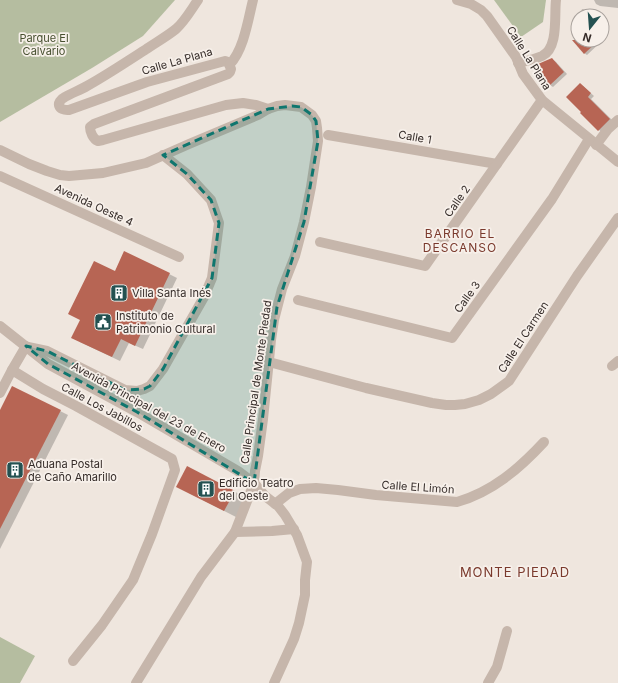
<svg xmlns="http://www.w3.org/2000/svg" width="618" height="683" viewBox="0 0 618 683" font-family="Inter,sans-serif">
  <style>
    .green { fill: #b5bda0 }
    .shadow { fill: #0003 }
    .building { fill: #b76554 }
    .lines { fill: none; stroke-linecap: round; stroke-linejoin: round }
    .minor { stroke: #c6b6ab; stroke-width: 10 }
    .marked { fill: #0f766e; fill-opacity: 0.2; stroke: #0f766e; stroke-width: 3; stroke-dasharray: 8 5; stroke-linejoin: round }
    .labels { text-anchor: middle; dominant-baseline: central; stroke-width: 3.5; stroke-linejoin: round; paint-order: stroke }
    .park-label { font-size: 11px; fill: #475030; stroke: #f7f0ea }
    .street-label { font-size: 11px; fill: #352c29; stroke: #f7f0ea }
    .poi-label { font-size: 11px; fill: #352c29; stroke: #f7f0ea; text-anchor: start }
    .neighbourhood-label { font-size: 12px; letter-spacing: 1px; fill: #7a392c; stroke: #f7f0ea }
    .quarter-label { font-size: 13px; letter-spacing: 1px; fill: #7a392c; stroke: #f7f0ea }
  </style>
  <rect width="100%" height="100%" fill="#efe6de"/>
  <g class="green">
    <polygon points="0,0 175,0 143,36 92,68 0,122"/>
    <polygon points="494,0 546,0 543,22 521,37"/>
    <polygon points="0,637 35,656 20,683 0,683"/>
  </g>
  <g class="shadow">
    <polygon points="594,0 618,0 618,8 600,6 596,4"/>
    <polygon points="582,9 593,11 592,16 580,16"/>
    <polygon points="602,28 607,30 603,40 587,55 584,53 579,40 602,40"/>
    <polygon points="552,59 556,62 567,74 553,87 550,85"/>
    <polygon points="583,86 594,96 591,99 613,121 602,132 599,130 583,112"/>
    <polygon points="115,272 169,274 177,278 143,349 129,343 120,361 80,342"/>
    <polygon points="60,411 68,415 0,549 0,412"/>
    <polygon points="234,491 245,498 236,517 189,493"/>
  </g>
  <g class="building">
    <polygon points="572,40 599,40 584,54"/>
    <polygon points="552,58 564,72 549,86 533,69 538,64"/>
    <polygon points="580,83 591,93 588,97 610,119 598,131 580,113 581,112 566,97"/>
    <polygon points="124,251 170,273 135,346 121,339 112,357 71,338 80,320 68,314 94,261 115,271"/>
    <polygon points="12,386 61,410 0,529 0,410"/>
    <polygon points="187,466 235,491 224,511 176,487"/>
  </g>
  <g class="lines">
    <g class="minor">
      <path d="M 198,0 C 191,10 185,21 176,29 C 166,37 155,43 145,50 C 126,62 107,75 87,86 C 80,90 72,93 65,97 C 55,102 58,111 69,110 L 147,82 L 225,61 L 228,62 L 231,69 L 230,72 L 228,74 L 94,124 L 90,127 C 90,132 93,139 98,141 L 103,140 L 226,105 L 243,103 L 256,105 L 268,109"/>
      <polyline points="457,0 471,4 481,10 487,16 516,57 523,74 542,100 618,162"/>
      <path d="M 518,63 C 526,61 535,59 542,56 C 559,48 554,15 556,0"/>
      <path d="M 230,64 C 244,49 248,20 253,0"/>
      <polyline points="328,135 497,164"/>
      <polyline points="596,145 608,129 618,120"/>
      <polyline points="0,150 29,164 47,171 60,175 69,176 103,173 146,163 189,144 258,115 268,109 277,106 285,105 301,107 312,115 316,121 317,128 318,141 311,187 304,222 295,256 282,289 274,320 271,340 263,419 258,456 255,471 254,483 235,532 201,577 136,683"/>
      <polyline points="0,176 179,257"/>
      <polyline points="320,242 425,266 542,100"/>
      <polyline points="298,300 452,338 552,199 589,139"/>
      <polyline points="0,326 48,364 137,412 238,471 254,483 265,496 278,506 285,515 297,535 307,562 305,580 305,595 299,623 294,639 274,683"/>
      <polyline points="28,347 47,351 125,390 137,391 144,389 150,386 163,369 204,297 212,278 219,223 211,200 187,174 163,155"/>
      <polyline points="269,362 366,388 432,403 446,405 455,405 465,404 479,400 491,394 509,381 577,276 618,218"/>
      <polyline points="612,366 618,361"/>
      <polyline points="12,370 43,389 76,406 172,459 175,470 152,534 133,580 102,625 73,661"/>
      <polyline points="0,393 12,370 26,346"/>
      <path d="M 275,504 L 289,493 L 300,489 L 316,488 L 338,490 L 376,495 L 457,502 C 492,492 519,469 544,442"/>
      <polyline points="235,532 272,531 294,529"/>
      <polyline points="488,683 497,667 507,631"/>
    </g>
  </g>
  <path class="marked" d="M 292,106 L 301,107 L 312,115 L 316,121 L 318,141 L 304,222 L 277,307 L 254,483 L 137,412 L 48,364 L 26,346 L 47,351 L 125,390 L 144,389 L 150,386 L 163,369 L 212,278 L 219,223 L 211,200 L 187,174 L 163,155 L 268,109 Z"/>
  <defs>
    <symbol id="building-square" viewBox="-11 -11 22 22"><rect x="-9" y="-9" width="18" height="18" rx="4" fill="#245151" stroke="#f7f0ea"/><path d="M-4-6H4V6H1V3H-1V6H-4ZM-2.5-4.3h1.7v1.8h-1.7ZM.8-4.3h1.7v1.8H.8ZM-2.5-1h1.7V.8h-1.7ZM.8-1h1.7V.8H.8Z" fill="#fff"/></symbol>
    <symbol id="civic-square" viewBox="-11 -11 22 22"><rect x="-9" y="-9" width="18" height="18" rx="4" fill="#245151" stroke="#f7f0ea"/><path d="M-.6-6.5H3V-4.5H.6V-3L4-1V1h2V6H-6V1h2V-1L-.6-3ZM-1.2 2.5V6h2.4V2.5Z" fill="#fff"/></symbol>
  </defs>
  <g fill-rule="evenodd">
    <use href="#building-square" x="109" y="283" width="20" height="20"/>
    <use href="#civic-square" x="93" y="312" width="20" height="20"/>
    <use href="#building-square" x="5" y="460" width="20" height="20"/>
    <use href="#building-square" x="196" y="479" width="20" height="20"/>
  </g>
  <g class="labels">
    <g class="park-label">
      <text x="44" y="38">Parque El<tspan x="44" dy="13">Calvario</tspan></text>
    </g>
    <g class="street-label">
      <text transform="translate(529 58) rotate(58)">Calle La Plana</text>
      <text transform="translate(177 61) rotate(-16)">Calle La Plana</text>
      <text transform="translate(415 137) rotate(10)">Calle 1</text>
      <text transform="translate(457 201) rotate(-55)">Calle 2</text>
      <text transform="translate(94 205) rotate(25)">Avenida Oeste 4</text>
      <text transform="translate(467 297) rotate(-54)">Calle 3</text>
      <text transform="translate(523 337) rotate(-57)">Calle El Carmen</text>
      <text transform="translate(256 382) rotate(-82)">Calle Principal de Monte Piedad</text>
      <text transform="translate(102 407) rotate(28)">Calle Los Jabillos</text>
      <text transform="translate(149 407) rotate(29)">Avenida Principal del 23 de Enero</text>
      <text transform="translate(418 487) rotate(4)">Calle El Limón</text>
    </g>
    <g class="poi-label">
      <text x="132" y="293">Villa Santa Inés</text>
      <text x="116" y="316">Instituto de<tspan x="116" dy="13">Patrimonio Cultural</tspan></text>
      <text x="28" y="464">Aduana Postal<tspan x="28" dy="13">de Caño Amarillo</tspan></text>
      <text x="219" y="483">Edificio Teatro<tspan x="219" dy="13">del Oeste</tspan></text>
    </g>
    <g class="neighbourhood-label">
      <text x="460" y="233">BARRIO EL<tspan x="460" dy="14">DESCANSO</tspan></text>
    </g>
    <g class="quarter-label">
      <text x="515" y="572">MONTE PIEDAD</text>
    </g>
  </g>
  <g transform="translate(590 28) rotate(197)"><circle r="19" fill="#f7f0ea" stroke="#a9a29d"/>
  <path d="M0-3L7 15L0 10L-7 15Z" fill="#245151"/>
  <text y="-6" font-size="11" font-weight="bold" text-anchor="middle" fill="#352c29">N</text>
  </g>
</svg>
